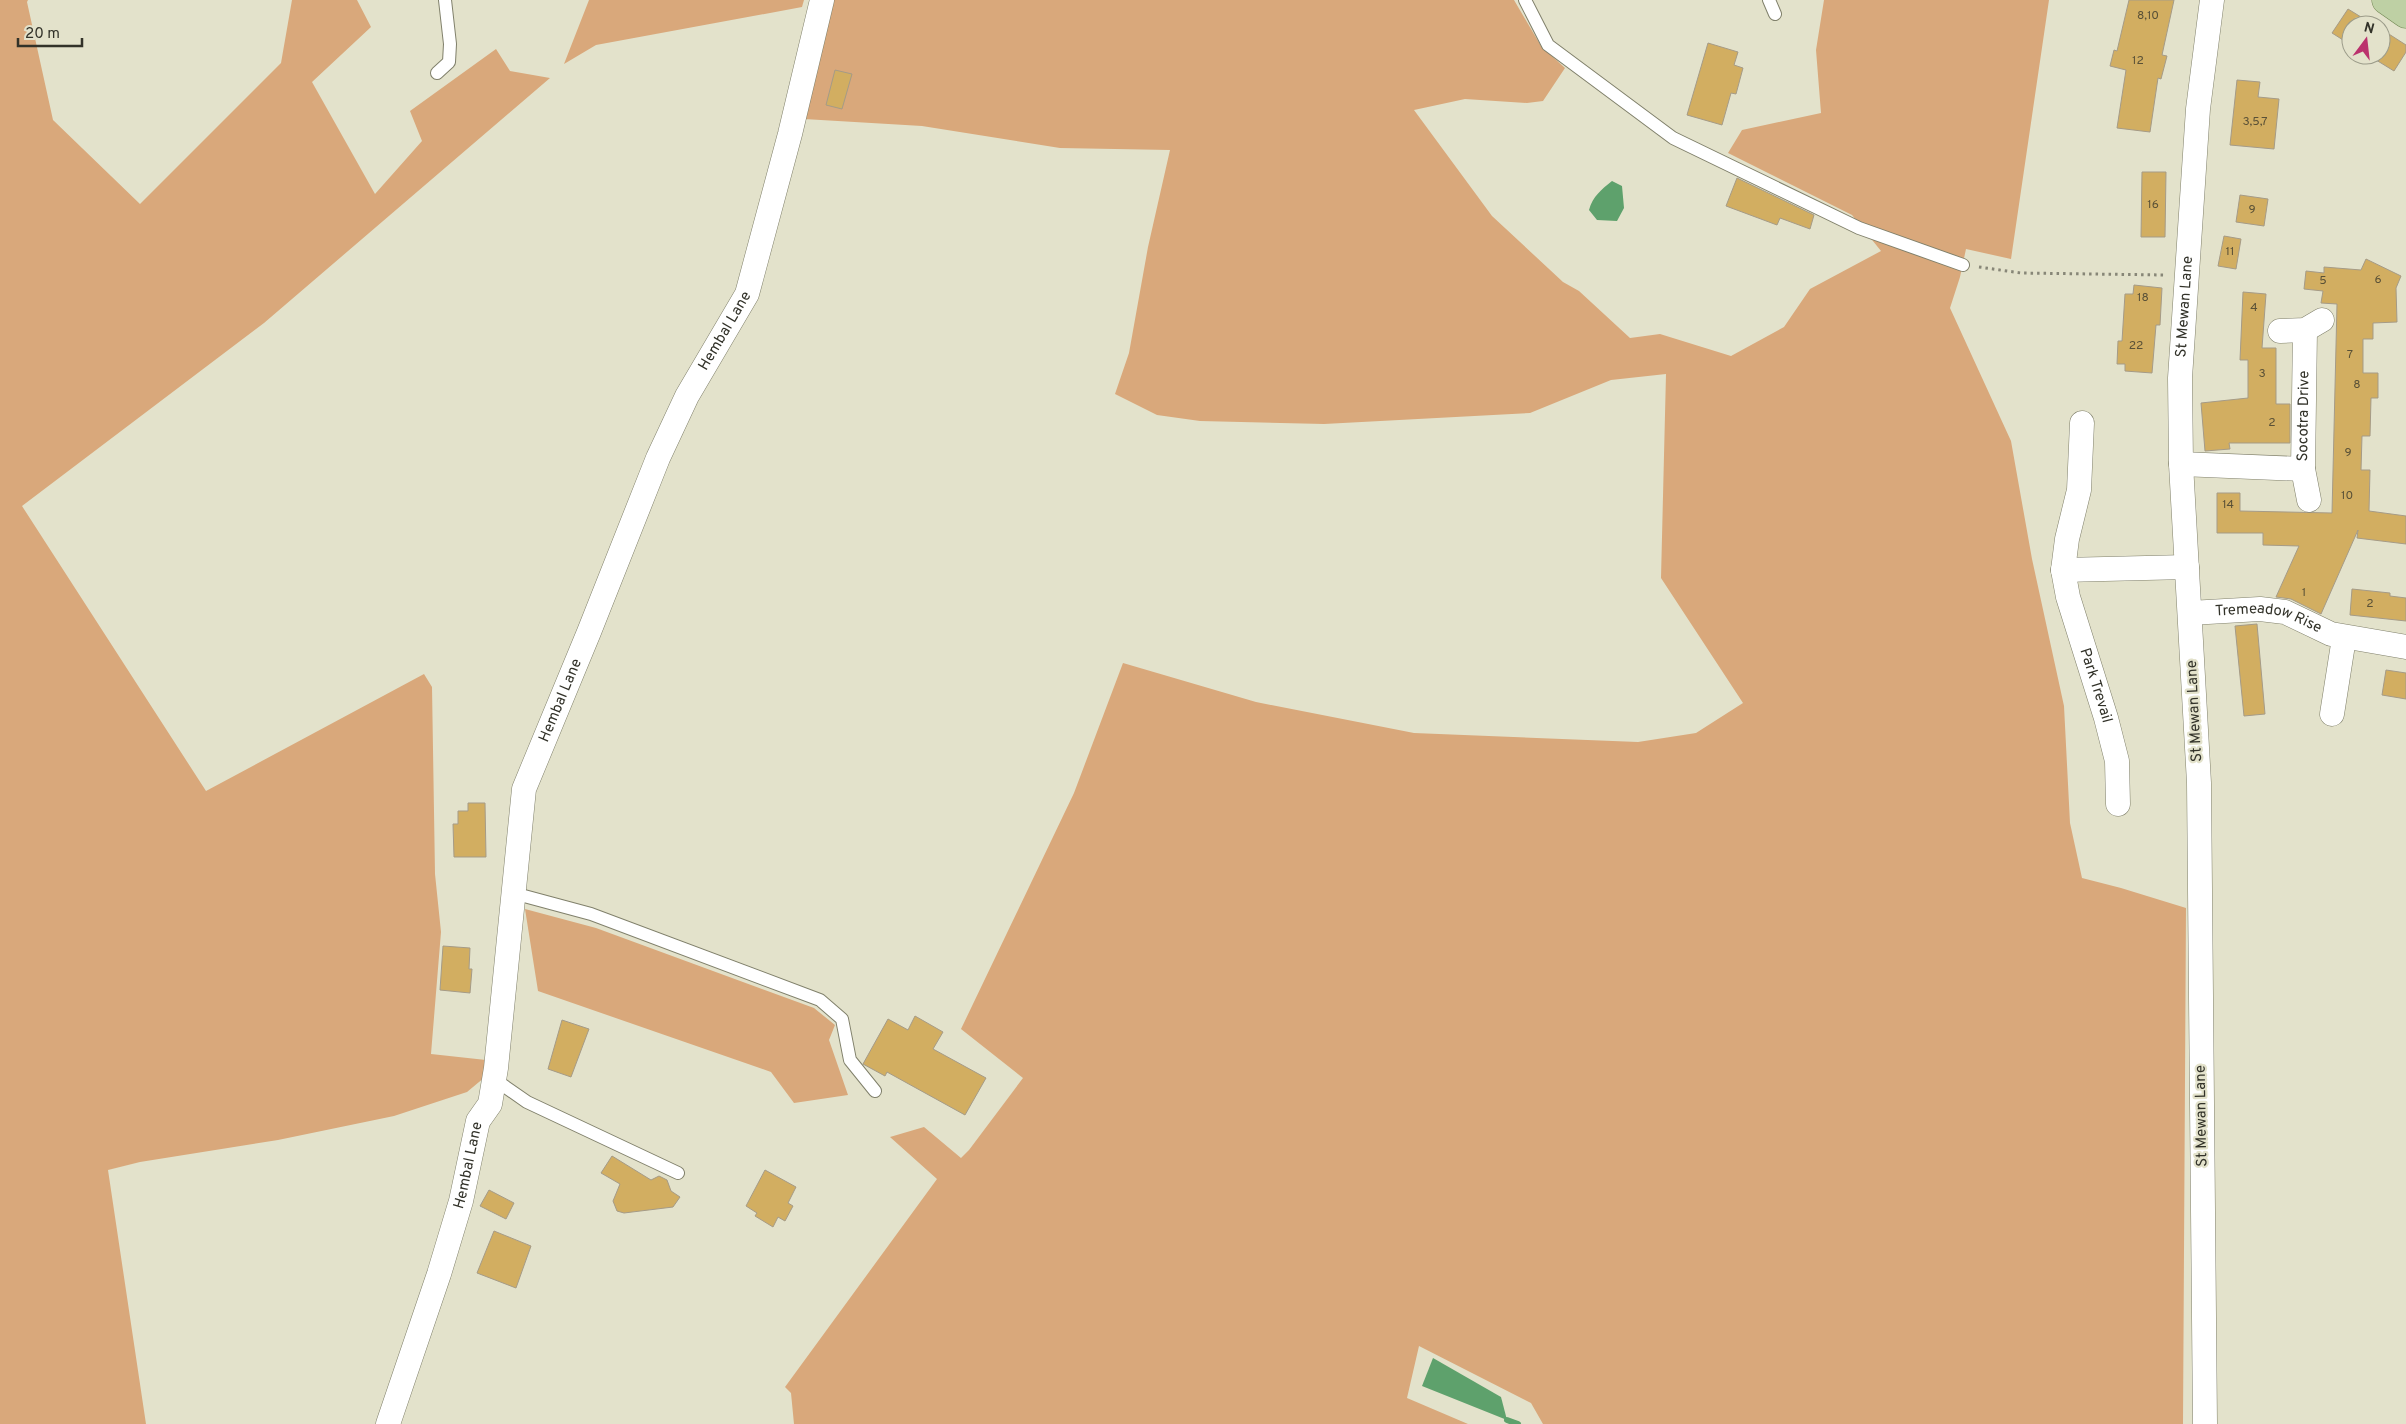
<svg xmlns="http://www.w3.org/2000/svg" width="2406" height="1424" viewBox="0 0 2406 1424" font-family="Overpass,sans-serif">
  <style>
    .green { fill: #d9a87b }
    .water { fill: #5ea16c }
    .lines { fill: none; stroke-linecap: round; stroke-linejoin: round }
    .stream { stroke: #5ea16c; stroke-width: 6 }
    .building { fill: #d2ae61; stroke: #a59b87 }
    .lane-casing { stroke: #80806b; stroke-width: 14 }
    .street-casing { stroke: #80806b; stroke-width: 25 }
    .primary-casing { stroke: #708552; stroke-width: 29 }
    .path { stroke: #878677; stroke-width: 3; stroke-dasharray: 2.5 4; stroke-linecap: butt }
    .lane { stroke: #fff; stroke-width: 12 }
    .street { stroke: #fff; stroke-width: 24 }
    .primary { stroke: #bed0a4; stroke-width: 28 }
    .labels { text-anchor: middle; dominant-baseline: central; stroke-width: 4.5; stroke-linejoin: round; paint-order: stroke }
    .number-label { font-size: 12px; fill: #5a5137 }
    .street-label { font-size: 15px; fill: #323229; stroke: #e3e2cb }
  </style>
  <rect width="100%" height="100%" fill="#e3e2cb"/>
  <g class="green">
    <polygon points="0,0 28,0 27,2 53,120 140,204 281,63 292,0 357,0 371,27 312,82 375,194 422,141 410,111 496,49 510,71 550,78 264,323 22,506 206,791 424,674 432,687 435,874 441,932 431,1054 486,1060 485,1077 467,1092 394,1116 278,1140 140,1162 108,1170 146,1424 0,1424"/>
    <polygon points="589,0 804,0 802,7 596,45 564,64"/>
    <polygon points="831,0 1514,0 1541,46 1565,68 1543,101 1527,103 1465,99 1414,110 1492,216 1563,282 1579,291 1630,338 1660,334 1731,356 1784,327 1810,289 1881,251 1852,215 1728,153 1742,130 1821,113 1816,50 1824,0 2049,0 2011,259 1966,249 1960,277 1950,308 2011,441 2032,559 2064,706 2070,823 2082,878 2121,888 2186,908 2183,1424 1543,1424 1531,1403 1419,1346 1407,1398 1468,1424 794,1424 791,1393 785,1387 937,1179 890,1137 924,1127 961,1158 969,1150 1023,1078 961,1029 1074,793 1123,663 1256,702 1414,733 1638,742 1696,733 1743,703 1661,578 1666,374 1611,380 1530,413 1324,424 1200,421 1157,415 1115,394 1129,353 1148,247 1170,150 1060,148 922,126 804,119"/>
    <polygon points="525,909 596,928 814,1008 835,1025 829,1040 848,1095 794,1103 771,1072 538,991"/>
  </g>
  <g class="water">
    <path d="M 1612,181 L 1622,186 L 1624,208 L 1617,221 L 1597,220 L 1589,210 C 1593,196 1601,190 1612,181 Z"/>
    <polygon points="1433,1358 1501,1397 1507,1420 1422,1386"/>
  </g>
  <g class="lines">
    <polyline class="stream" points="1507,1420 1518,1424"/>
  </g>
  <g class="building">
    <polygon points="2129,0 2174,0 2162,55 2167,56 2161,79 2158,78 2150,132 2117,128 2126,70 2110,66 2114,50 2117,51"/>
    <polygon points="2348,9 2374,25 2351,25 2351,45 2332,33"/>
    <polygon points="2381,29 2406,45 2406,52 2394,71 2368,55 2381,55"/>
    <polygon points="1708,43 1738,52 1734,65 1743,68 1736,94 1731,93 1722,125 1687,115"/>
    <polygon points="835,70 852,74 842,109 826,105"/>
    <polygon points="2237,80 2260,82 2258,97 2279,99 2274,149 2230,145"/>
    <polygon points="2142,172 2166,172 2165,237 2141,237"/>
    <polygon points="1737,178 1814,215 1810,229 1780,218 1777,225 1726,206"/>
    <polygon points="2240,195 2268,199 2264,226 2236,222"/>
    <polygon points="2224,236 2241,239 2236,269 2218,266"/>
    <polygon points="2366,259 2401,276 2396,288 2397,322 2373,323 2373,339 2363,339 2363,373 2378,373 2378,398 2371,398 2370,436 2362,436 2361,470 2370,470 2369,511 2406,516 2406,544 2357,538 2358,530 2321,614 2291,599 2276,597 2299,546 2263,545 2263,533 2217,533 2217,493 2240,493 2240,511 2332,513 2337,304 2321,303 2323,291 2304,289 2306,271 2324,273 2324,267 2361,270"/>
    <polygon points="2134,285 2162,288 2160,325 2156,325 2152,373 2125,371 2125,364 2117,364 2118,341 2122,341 2125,294 2133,294"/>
    <polygon points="2243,292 2266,294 2262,348 2276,348 2276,404 2290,404 2290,443 2229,443 2230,449 2205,451 2201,403 2248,398 2248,360 2240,360"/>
    <polygon points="2352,589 2390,593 2390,596 2406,598 2406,621 2350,615"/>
    <polygon points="2257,624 2265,714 2244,716 2235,626"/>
    <polygon points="2386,670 2406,673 2406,699 2382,695"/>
    <polygon points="468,803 485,803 486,857 454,857 453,824 458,824 458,811 468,811"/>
    <polygon points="443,946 470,948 469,969 472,969 470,993 440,990"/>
    <polygon points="915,1016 943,1032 933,1049 986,1078 965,1115 887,1072 885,1076 863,1064 888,1019 908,1030"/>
    <polygon points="562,1020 589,1029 571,1077 548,1069"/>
    <polygon points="612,1156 651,1180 659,1176 667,1180 671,1191 680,1197 673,1207 624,1213 617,1211 613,1201 620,1184 601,1173"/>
    <polygon points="765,1170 796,1187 788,1203 793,1206 785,1221 778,1217 773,1227 755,1216 757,1213 746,1206"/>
    <polygon points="489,1190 514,1203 506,1219 480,1206"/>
    <polygon points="494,1231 531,1246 516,1288 477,1273"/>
  </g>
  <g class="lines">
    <defs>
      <g id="lane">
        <polyline points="1525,0 1548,45 1673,138 1859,228 1963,265"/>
        <polyline points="1769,0 1775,14"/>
        <polyline points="437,73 449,62 450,44 445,0"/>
        <polyline points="513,893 591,914 820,1000 842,1019 850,1060 875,1091"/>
        <polyline points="494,1079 527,1102 678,1173"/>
      </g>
      <g id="street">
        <polyline points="2280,331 2305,330 2322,320"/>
        <path id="s1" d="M 2082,423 L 2079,490 L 2067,539 L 2063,570 L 2068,597 L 2106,718 L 2117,761 L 2118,804"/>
        <path id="s2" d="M 2181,464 L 2303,469 L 2305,330"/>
        <polyline points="2303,469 2309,500"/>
        <polyline points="2063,570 2187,567"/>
        <path id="s3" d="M 2190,613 L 2260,609 L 2285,612 L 2331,634 L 2406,647"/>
        <polyline points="2332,714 2344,638"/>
        <path id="s4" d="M 388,1424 L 439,1274 L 461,1201 L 478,1121 L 490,1104 L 496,1068 L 524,789 L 589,632 L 658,458 L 687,396 L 747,294 L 790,134 L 822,0"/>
        <path id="s5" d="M 2205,1424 L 2199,783 L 2181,464 L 2180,378 L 2198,109 L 2212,0"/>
      </g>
      <polyline id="primary" points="2386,0 2406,14"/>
    </defs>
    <use href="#lane" class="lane-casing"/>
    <use href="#street" class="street-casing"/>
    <use href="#primary" class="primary-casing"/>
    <polyline class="path" points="1979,267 2021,273 2165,275"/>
    <use href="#lane" class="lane"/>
    <use href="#street" class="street"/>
    <use href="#primary" class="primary"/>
  </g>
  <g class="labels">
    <g class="number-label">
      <text x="2148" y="16">8,10</text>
      <text x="2138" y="61">12</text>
      <text x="2255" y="122">3,5,7</text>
      <text x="2153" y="205">16</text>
      <text x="2252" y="210">9</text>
      <text x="2230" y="252">11</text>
      <text x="2378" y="280">6</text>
      <text x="2323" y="281">5</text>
      <text x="2143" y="298">18</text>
      <text x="2254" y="308">4</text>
      <text x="2136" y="346">22</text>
      <text x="2350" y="355">7</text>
      <text x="2262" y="374">3</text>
      <text x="2357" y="385">8</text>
      <text x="2272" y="423">2</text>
      <text x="2348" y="453">9</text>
      <text x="2347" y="496">10</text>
      <text x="2228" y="505">14</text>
      <text x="2304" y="593">1</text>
      <text x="2370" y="604">2</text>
    </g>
    <g class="street-label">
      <text stroke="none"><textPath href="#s5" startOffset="1118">St Mewan Lane</textPath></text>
      <text stroke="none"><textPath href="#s4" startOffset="1155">Hembal Lane</textPath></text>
      <text stroke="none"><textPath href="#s2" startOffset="175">Socotra Drive</textPath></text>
      <text stroke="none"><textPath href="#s3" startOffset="80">Tremeadow Rise</textPath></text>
      <text stroke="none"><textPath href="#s1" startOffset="269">Park Trevail</textPath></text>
      <text stroke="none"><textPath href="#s4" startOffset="750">Hembal Lane</textPath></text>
      <text transform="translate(2195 711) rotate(-93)">St Mewan Lane</text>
      <text transform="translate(2202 1116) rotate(-91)">St Mewan Lane</text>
      <text stroke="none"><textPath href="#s4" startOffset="271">Hembal Lane</textPath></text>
    </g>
  </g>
  <g transform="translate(2366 40) rotate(15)"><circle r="24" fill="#e3e2cb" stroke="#9c9c8a"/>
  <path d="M0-4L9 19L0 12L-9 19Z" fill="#bb326d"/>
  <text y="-8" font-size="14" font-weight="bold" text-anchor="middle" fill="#323229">N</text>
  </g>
  <path d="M18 38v8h64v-8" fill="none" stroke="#323229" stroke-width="2.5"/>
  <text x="25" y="38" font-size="15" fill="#323229" stroke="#e3e2cb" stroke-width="4" paint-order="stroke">20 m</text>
</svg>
